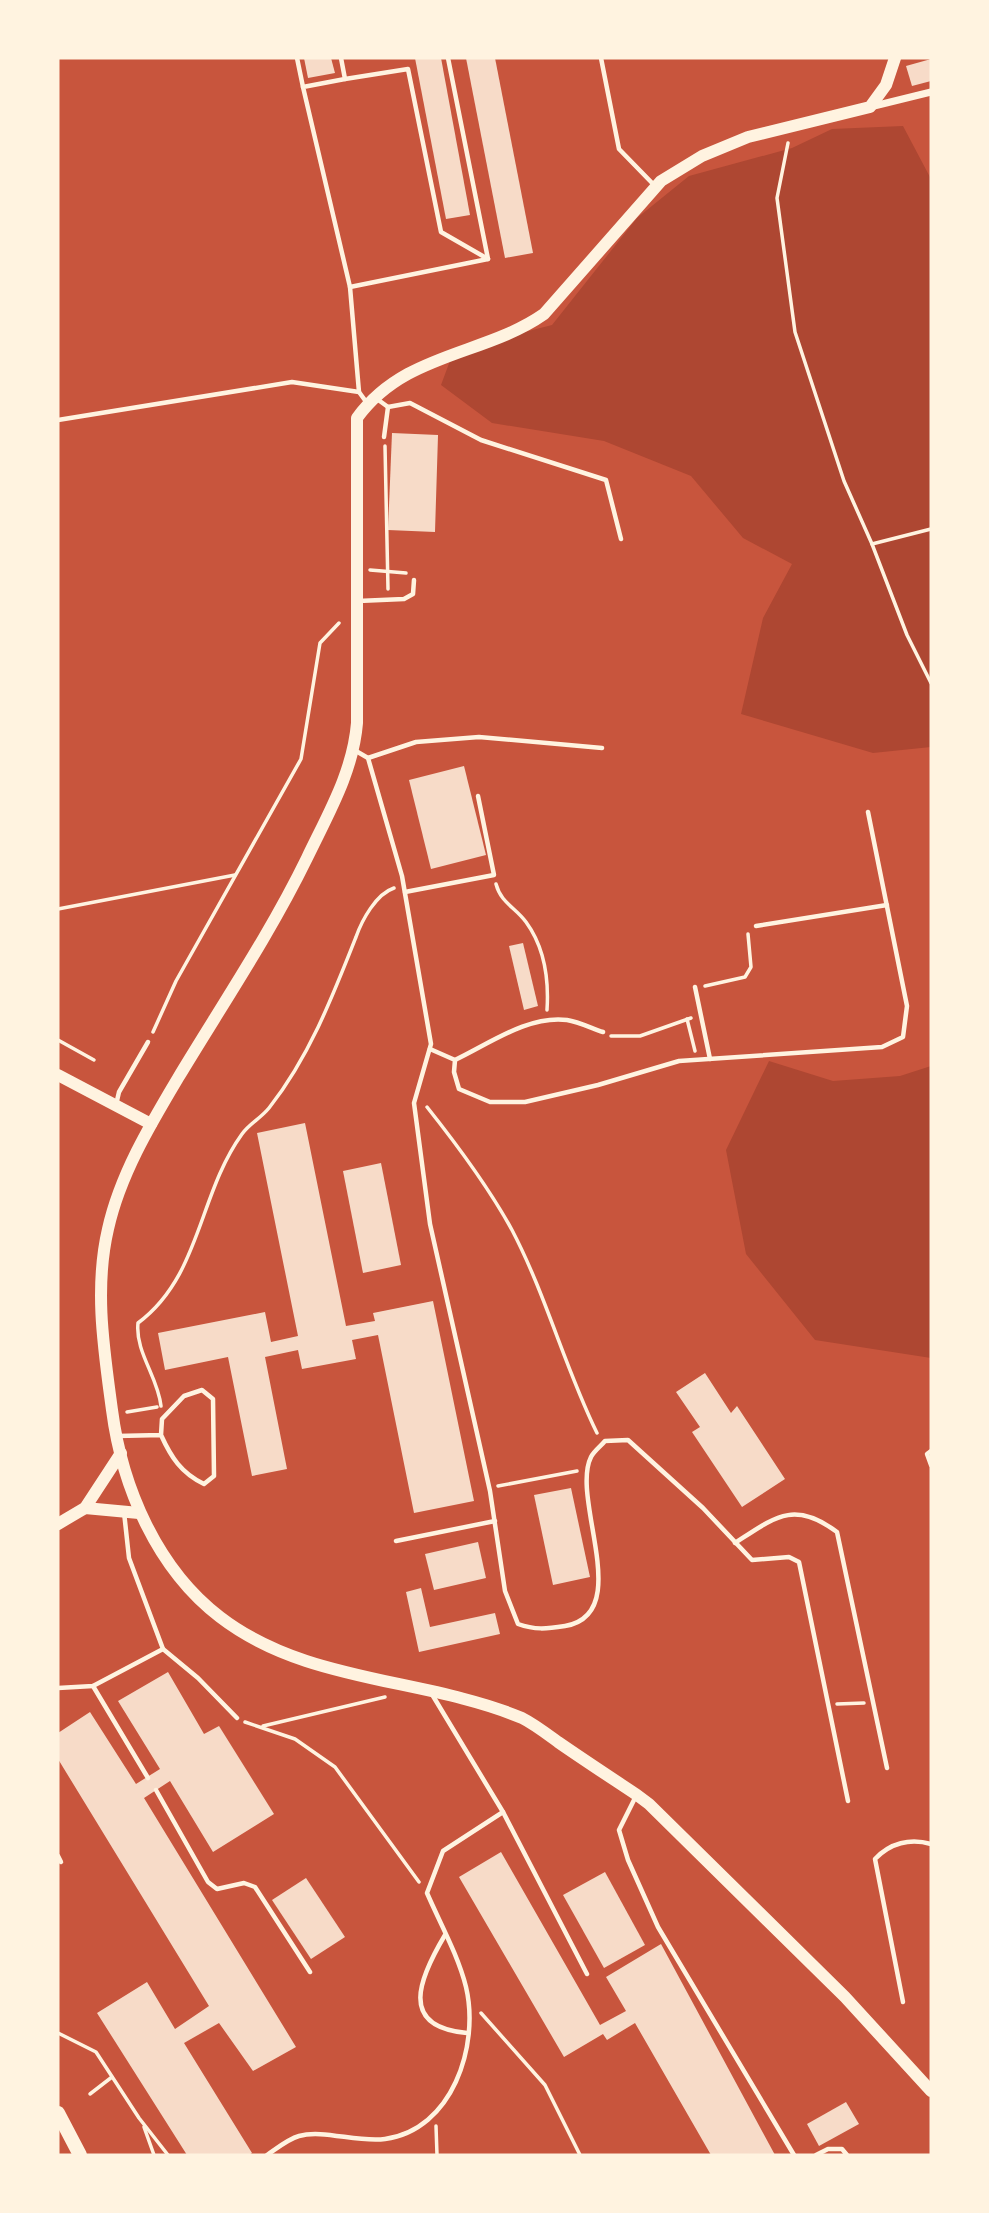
<svg xmlns="http://www.w3.org/2000/svg" width="989" height="2213" viewBox="0 0 989 2213" font-family="'IBM Plex Sans',sans-serif">
  <style>
    .green { fill: #ae4732 }
    .building { fill: #f7dbc8 }
    .lines { fill: none; stroke-linecap: round; stroke-linejoin: round }
    .path { stroke: #fff3e0; stroke-width: 3.5 }
    .service { stroke: #fff3e0; stroke-width: 4.5 }
    .minor { stroke: #fff3e0; stroke-width: 7 }
    .tertiary { stroke: #fff3e0; stroke-width: 12 }
    .secondary { stroke: #fff3e0; stroke-width: 14 }
  </style>
  <rect width="100%" height="100%" fill="#c8553d"/>
  <g class="green">
    <polygon points="903,126 931,179 931,747 873,753 741,714 763,618 792,564 743,538 691,476 604,441 492,423 441,385 454,350 552,325 637,218 689,176 792,148 832,129"/>
    <polygon points="769,1061 833,1081 900,1076 931,1066 931,1358 815,1340 746,1254 726,1150"/>
  </g>
  <g class="building">
    <polygon points="304,58 331,58 335,73 308,78"/>
    <polygon points="415,58 441,58 470,215 446,219"/>
    <polygon points="466,58 495,58 533,253 505,258"/>
    <polygon points="931,59 931,81 912,86 906,66"/>
    <polygon points="392,433 438,435 435,532 388,530"/>
    <polygon points="464,766 486,855 431,869 409,780"/>
    <polygon points="523,943 538,1006 524,1010 509,946"/>
    <polygon points="305,1123 346,1326 375,1321 373,1313 433,1301 474,1501 414,1513 378,1335 352,1340 356,1359 302,1369 298,1350 265,1357 287,1469 252,1476 228,1357 165,1370 158,1333 265,1312 271,1342 298,1336 257,1133"/>
    <polygon points="381,1163 401,1265 363,1273 343,1171"/>
    <polygon points="705,1373 731,1413 737,1406 785,1479 742,1507 692,1432 700,1427 676,1392"/>
    <polygon points="571,1488 590,1577 553,1585 534,1495"/>
    <polygon points="478,1542 486,1578 434,1590 425,1554"/>
    <polygon points="421,1588 430,1627 495,1613 500,1634 419,1652 406,1592"/>
    <polygon points="168,1672 204,1734 219,1726 274,1814 213,1852 170,1781 144,1798 296,2047 253,2071 219,2023 184,2043 252,2153 249,2155 187,2155 97,2013 147,1982 175,2029 209,2006 58,1759 58,1733 90,1712 136,1784 160,1769 118,1701"/>
    <polygon points="501,1852 600,2025 626,2011 606,1977 661,1944 775,2155 711,2155 635,2023 607,2040 603,2034 564,2057 459,1877"/>
    <polygon points="605,1872 645,1945 604,1968 563,1895"/>
    <polygon points="306,1878 345,1937 311,1959 272,1900"/>
    <polygon points="846,2102 859,2124 819,2146 807,2124"/>
  </g>
  <g class="lines">
    <g class="path">
      <polyline points="788,143 777,198 795,332 844,481 872,544 907,635 931,683"/>
      <polyline points="385,446 388,589"/>
      <polyline points="872,544 931,529"/>
      <polyline points="370,570 406,573"/>
      <path d="M 496,884 C 501,903 515,907 526,922 C 545,948 549,979 547,1010"/>
      <polyline points="58,909 235,875"/>
      <polyline points="705,986 745,977 751,967 748,934"/>
      <polyline points="687,1019 695,1051"/>
      <polyline points="153,1032 176,981 301,759 320,643 339,623"/>
      <polyline points="611,1036 640,1036 691,1018"/>
      <polyline points="58,1040 94,1060"/>
      <path d="M 427,1107 C 458,1146 488,1186 512,1230 C 546,1295 565,1368 597,1433"/>
      <path d="M 161,1406 C 158,1377 135,1352 138,1323 C 201,1276 198,1195 242,1134 C 249,1124 261,1118 269,1108 C 309,1057 332,998 356,937 C 362,920 376,894 394,888"/>
      <polyline points="127,1412 157,1407"/>
      <polyline points="498,1486 577,1471"/>
      <polyline points="837,1704 864,1703"/>
      <polyline points="245,1722 295,1739 335,1767 419,1882"/>
      <polyline points="263,1726 385,1697"/>
      <polyline points="481,2013 545,2085 580,2155"/>
      <polyline points="58,2033 96,2052 139,2118 168,2155"/>
      <polyline points="90,2094 112,2077"/>
      <polyline points="436,2126 437,2155"/>
      <polyline points="144,2127 154,2155"/>
    </g>
    <g class="service">
      <polyline points="297,58 303,87"/>
      <polyline points="341,58 345,79 303,87 350,287 359,392 367,403"/>
      <polyline points="601,58 619,149 655,186"/>
      <polyline points="345,79 408,69 441,232 488,259"/>
      <polyline points="350,287 488,259 448,58"/>
      <polyline points="377,399 388,407 410,403 481,440 606,480 621,539"/>
      <polyline points="58,420 292,382 359,392"/>
      <polyline points="384,437 388,407"/>
      <polyline points="358,601 404,599 413,594 414,580"/>
      <path d="M 356,751 L 368,758 L 402,876 L 431,1044 L 414,1103 L 430,1224 L 490,1491 L 505,1591 L 518,1624 C 535,1630 546,1629 565,1626 C 635,1614 570,1499 591,1457 C 594,1451 601,1446 605,1441 L 628,1440 L 703,1508 L 752,1560 L 789,1557 L 799,1562 L 848,1801"/>
      <polyline points="368,758 416,742 479,737 602,748"/>
      <polyline points="405,892 494,875 478,796"/>
      <polyline points="756,926 887,905"/>
      <polyline points="695,987 710,1059"/>
      <polyline points="430,1049 455,1060 454,1072 459,1089 490,1102 525,1102 598,1085 679,1061 882,1047 903,1037 907,1006 868,812"/>
      <path d="M 455,1060 C 489,1044 528,1015 567,1020 C 579,1022 591,1028 603,1032"/>
      <polyline points="116,1105 119,1092 148,1042"/>
      <path d="M 117,1436 L 161,1435 L 162,1419 L 184,1396 L 202,1390 L 213,1399 L 214,1476 L 204,1484 C 181,1473 171,1457 161,1435"/>
      <polyline points="931,1451 927,1454 931,1465"/>
      <polyline points="124,1512 129,1558 163,1649 198,1678 237,1718"/>
      <polyline points="396,1541 495,1521"/>
      <path d="M 735,1543 C 775,1517 794,1500 837,1532 L 887,1768"/>
      <polyline points="93,1686 148,1778"/>
      <polyline points="58,1688 93,1686 163,1649"/>
      <polyline points="433,1696 503,1812 587,1974"/>
      <polyline points="156,1790 208,1882 217,1889 244,1883 255,1887 310,1972"/>
      <polyline points="636,1796 619,1830 628,1860 658,1927 794,2155"/>
      <polyline points="58,1856 61,1862"/>
      <path d="M 445,1935 C 420,1977 397,2027 467,2033"/>
      <path d="M 903,2002 L 875,1859 C 890,1843 910,1838 931,1844"/>
      <path d="M 267,2155 C 276,2149 288,2139 299,2136 C 323,2129 358,2143 385,2139 C 452,2130 480,2046 466,1987 C 458,1955 440,1923 427,1893 L 443,1851 L 503,1812"/>
      <polyline points="816,2155 828,2149 842,2149 847,2155"/>
    </g>
    <polyline class="minor" points="870,107 931,92"/>
    <g class="tertiary">
      <path d="M 895,58 L 886,85 L 870,107 L 748,137 L 702,156 L 661,181 L 544,314 C 484,356 405,352 357,418 L 357,723 C 353,772 328,814 307,858 C 270,934 222,1005 178,1078 C 150,1125 120,1175 108,1229 C 94,1289 104,1350 112,1410 C 122,1487 157,1569 220,1617 C 307,1684 424,1677 522,1718 C 534,1724 547,1734 558,1742 C 584,1760 610,1777 637,1795 L 649,1804 L 845,1997 L 931,2091"/>
      <polyline points="58,1075 151,1124"/>
      <polyline points="85,1508 139,1513"/>
      <polyline points="58,1524 85,1508 121,1453"/>
    </g>
    <polyline class="secondary" points="58,2113 80,2155"/>
  </g>
  <rect width="989" height="2213" fill="none" stroke="#fff3e0" stroke-width="119"/>
</svg>
